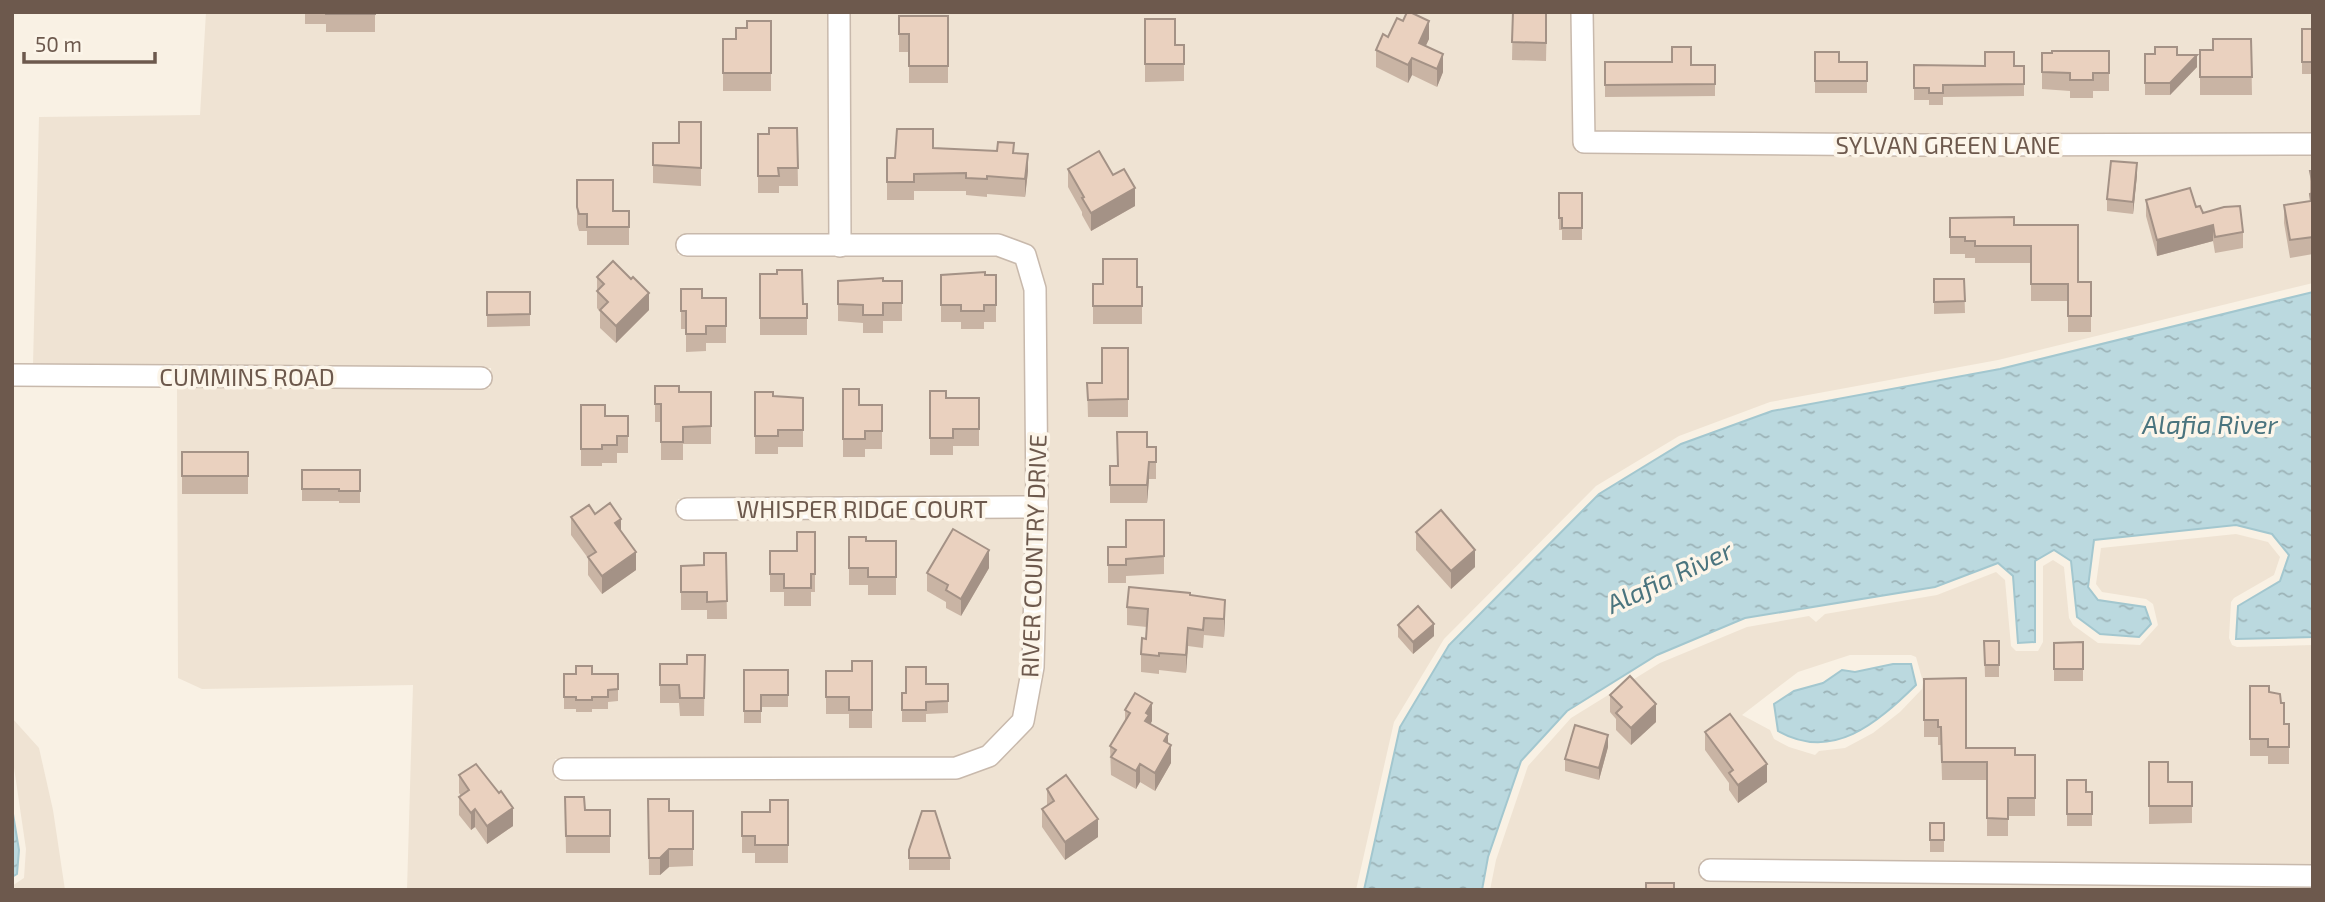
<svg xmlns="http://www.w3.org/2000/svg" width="2325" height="902" viewBox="0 0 2325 902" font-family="'Exo 2',sans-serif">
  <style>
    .residential { fill: #efe3d3; fill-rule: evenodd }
    .water { fill: url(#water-ripples); stroke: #a3c7cf; stroke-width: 2 }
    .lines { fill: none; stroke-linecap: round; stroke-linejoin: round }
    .street-casing { stroke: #c8b9ac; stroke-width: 24 }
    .street { stroke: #fff; stroke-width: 21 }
    .wall { fill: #c9b4a4 }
    .shaded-wall { fill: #a49286 }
    .building { fill: #ead1bf; stroke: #a49286; stroke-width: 2 }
    .labels { text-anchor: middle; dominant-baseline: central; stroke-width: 7; stroke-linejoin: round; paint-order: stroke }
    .street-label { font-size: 24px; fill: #6d594d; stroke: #fcf5e9 }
    .water-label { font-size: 26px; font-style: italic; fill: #4a747e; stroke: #fcf5e9 }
  </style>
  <defs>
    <pattern id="water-ripples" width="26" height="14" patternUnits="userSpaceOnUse" patternTransform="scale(1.75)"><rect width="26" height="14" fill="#bbd9df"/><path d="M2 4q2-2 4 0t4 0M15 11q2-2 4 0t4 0" fill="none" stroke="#9cb3b7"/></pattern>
  </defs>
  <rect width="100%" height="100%" fill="#f9f1e4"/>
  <g class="residential">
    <polygon points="206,12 830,12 830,235 679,235 678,255 996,255 1018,263 1026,291 1028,497 678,499 679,519 1027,518 1024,666 1015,715 985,747 954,758 555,759 555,780 956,779 992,765 1029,728 1034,252 849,235 848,12 1573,12 1576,152 1915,155 2313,154 2313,283 1998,360 1770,402 1679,436 1596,486 1444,639 1394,722 1356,890 407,890 413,685 202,689 178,678 177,386 490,388 491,368 33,365 39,117 200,115"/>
    <polygon points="1591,12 2313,12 2313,133 1915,135 1593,131"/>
    <path d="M 2236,534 L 2268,542 L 2280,557 L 2274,575 L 2234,598 L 2231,602 L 2229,638 L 2232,645 L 2237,647 L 2313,645 L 2313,866 L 1701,860 L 1701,880 L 2313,886 L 2313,890 L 1490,890 L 1496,860 L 1528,766 L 1571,718 L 1660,663 L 1747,627 L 1809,616 L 1816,622 L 1825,614 L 1937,595 L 1996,572 L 2005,580 L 2011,646 L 2016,651 L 2038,651 L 2043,642 L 2043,566 L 2053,560 L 2064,567 L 2069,618 L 2073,625 L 2098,643 L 2140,645 L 2158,625 L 2153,604 L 2146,599 L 2102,592 L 2096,584 L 2101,548 ZM 1850,655 L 1911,655 L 1916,657 L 1923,682 L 1922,689 L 1900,712 L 1873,733 L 1845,748 L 1819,751 L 1815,755 L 1789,747 L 1774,739 L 1770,730 L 1742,715 L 1798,672 Z"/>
    <polygon points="12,718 39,748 53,810 65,890 12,890 12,886 24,878 26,849 12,754"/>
  </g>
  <g class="water">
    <polygon points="2313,292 2313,637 2236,639 2238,606 2280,581 2289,555 2272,534 2236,525 2094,540 2088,587 2098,600 2145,607 2151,624 2139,637 2100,634 2077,617 2071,561 2054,550 2035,561 2035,642 2018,643 2013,576 1998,563 1935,587 1745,618 1657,655 1567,711 1521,761 1488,857 1482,890 1364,890 1400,727 1449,645 1599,494 1681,444 1772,411 2000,369"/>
    <path d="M 1893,664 L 1911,664 L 1916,685 C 1877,723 1833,762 1778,731 L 1774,704 L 1794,691 L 1823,683 L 1842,670 L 1855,672 Z"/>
    <polygon points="12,808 19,850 17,874 12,877"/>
  </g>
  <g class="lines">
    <defs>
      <g id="street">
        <polyline points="839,12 840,246"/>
        <polyline points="1582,12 1584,142 1915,145 2313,144"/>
        <polyline points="12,375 481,378"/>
        <polyline points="687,509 1037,507"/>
        <polyline points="564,769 956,768 989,756 1023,721 1033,667 1037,507 1035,289 1025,255 998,245 687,245"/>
        <polyline points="1710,870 2313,876"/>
      </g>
    </defs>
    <use href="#street" class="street-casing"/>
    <use href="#street" class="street"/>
  </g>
  <g class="wall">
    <polygon points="305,12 375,12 375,32 326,32 326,24 305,24"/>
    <polygon points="1513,12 1547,12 1546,61 1512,60"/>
    <polygon points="899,16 948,16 948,83 909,83 909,52 899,52"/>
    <polygon points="1145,19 1175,45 1184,45 1184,81 1145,82"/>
    <polygon points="771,21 771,91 723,91 723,39 736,39 747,28"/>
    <rect x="2302" y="29" width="11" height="45"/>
    <polygon points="1388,37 1429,39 1425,46 1443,72 1437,87 1412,75 1408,83 1376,67 1376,50"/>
    <polygon points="2251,39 2252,95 2200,95 2200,50 2213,50"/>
    <polygon points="2109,51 2109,91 2093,91 2093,98 2070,98 2070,91 2042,89 2042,53"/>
    <polygon points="1815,52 1839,62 1867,62 1867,93 1815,93"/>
    <polygon points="2145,54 2177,55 2197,67 2170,95 2145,95"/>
    <polygon points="1605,62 1672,62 1691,65 1715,65 1715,96 1605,97"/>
    <polygon points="1914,65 2024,66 2024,96 1943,97 1943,105 1929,105 1929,100 1914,100"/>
    <polygon points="797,128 798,186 779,186 779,193 758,193 758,134 769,134"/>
    <polygon points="653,143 701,168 701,186 653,183"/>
    <polygon points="933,148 1014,153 1028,171 1025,197 987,194 987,197 966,195 966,191 914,191 914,200 887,200 887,158 895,158"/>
    <polygon points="1068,169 1113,175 1135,206 1091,231 1082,215 1082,212 1068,187"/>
    <polygon points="2310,171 2313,171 2313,254 2290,258 2284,223 2284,205 2310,201"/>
    <polygon points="2137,175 2133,214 2107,211 2107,199"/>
    <polygon points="577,180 613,211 629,211 629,245 587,245 587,231 579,231 577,224"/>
    <polygon points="1559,193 1582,193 1582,240 1562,240 1562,230 1559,230"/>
    <polygon points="2146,200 2196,207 2203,213 2243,232 2243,248 2215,253 2213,241 2157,256 2146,216"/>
    <polygon points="1950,218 2014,225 2078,282 2091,282 2091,332 2068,332 2068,301 2031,301 2031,263 1975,263 1975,258 1965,258 1965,254 1950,254"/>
    <polygon points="760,274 777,274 803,304 807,304 807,335 760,335"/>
    <polygon points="941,275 996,275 996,322 984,322 984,329 961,329 961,322 941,322"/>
    <polygon points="597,277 649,310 616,343 600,328 600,312 597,308"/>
    <polygon points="1934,279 1964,279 1965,313 1934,314"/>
    <polygon points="838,281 902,281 902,321 883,321 883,333 863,333 863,323 838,321"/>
    <polygon points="1093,284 1142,287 1142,324 1093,324"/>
    <polygon points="681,289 702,298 726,298 726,343 706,343 706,351 686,352 686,329 681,329"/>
    <polygon points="487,292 530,292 530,326 487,327"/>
    <polygon points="1128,348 1128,417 1088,417 1087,383 1102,383"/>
    <polygon points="655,386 679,392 711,392 711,444 683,444 683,460 661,460 661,422 655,422"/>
    <polygon points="843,389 859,405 882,405 882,449 865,449 865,457 843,457"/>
    <polygon points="930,391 946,398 979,398 979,446 953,446 953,455 930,455"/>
    <polygon points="755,392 773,396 803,398 803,447 778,447 778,454 755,454"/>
    <polygon points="581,405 605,416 628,416 628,453 617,453 617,463 602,463 602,466 581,466"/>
    <polygon points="1147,447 1156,447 1156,479 1149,479 1147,503 1110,503 1110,466 1118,466"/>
    <rect x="182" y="452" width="66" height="42"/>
    <polygon points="302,470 360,470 360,503 339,503 339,501 302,501"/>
    <polygon points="595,514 621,531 636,570 602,594 588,575 588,558 571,535 571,517"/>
    <polygon points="1164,520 1164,574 1126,576 1126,583 1108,583 1108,547 1126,547"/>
    <polygon points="815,532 815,592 811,592 811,606 784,606 784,592 770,592 770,551 797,551"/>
    <polygon points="1416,532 1475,567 1451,589 1416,550"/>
    <polygon points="849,537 866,541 896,541 896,595 868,595 868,585 849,585"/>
    <polygon points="726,553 727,619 707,619 707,610 681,610 681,566 704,565"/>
    <polygon points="989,568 961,616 946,608 946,602 927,591 927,573"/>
    <polygon points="1190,596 1225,618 1224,637 1204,635 1203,648 1188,646 1186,673 1159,670 1159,674 1141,672 1141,654 1146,639 1147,627 1127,625 1127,607"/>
    <polygon points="1398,625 1434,636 1413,654 1398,637"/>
    <polygon points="1984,641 1999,641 1999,677 1985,677"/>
    <polygon points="2083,642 2083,681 2054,681 2054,643"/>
    <polygon points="705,655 704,716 680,716 679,703 660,703 660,664 687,664"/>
    <polygon points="872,661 872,728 849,728 849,714 826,714 826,671 852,671"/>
    <polygon points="744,670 788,670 788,707 761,707 761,723 744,723"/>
    <polygon points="564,674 618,674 618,701 608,702 608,709 592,709 592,712 576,712 576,709 564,709"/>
    <polygon points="1924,679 1966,748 2015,755 2035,755 2035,816 2008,816 2008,836 1987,836 1987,780 1942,780 1941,745 1938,745 1938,737 1924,737"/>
    <polygon points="926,684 948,684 948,713 926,714 926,722 902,722 902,693 906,693"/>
    <polygon points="2250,686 2269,692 2281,703 2284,724 2289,724 2289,764 2268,764 2268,756 2250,756"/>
    <polygon points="1610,695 1656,722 1631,745 1616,730 1616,719 1610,712"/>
    <polygon points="1125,710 1152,721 1150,724 1168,744 1171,763 1155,791 1140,782 1136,789 1111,775 1110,746 1125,722"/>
    <polygon points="1705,732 1767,782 1738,803 1729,790 1729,783 1705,750"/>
    <polygon points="1608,747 1599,780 1565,771 1565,759"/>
    <polygon points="2149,762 2168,782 2192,782 2192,823 2149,824"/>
    <polygon points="459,775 513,826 487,844 475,827 471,830 459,815 459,797 461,796 459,793"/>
    <polygon points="2067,780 2086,792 2092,792 2092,826 2067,826"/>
    <polygon points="1047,789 1098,837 1065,860 1042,827 1042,809 1047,806"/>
    <polygon points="565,797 585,810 610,810 610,853 566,853"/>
    <polygon points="648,799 669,811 693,811 693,866 669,867 660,875 649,875"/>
    <polygon points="788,800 788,863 755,863 755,853 742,853 742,812 770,812"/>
    <rect x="1930" y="823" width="14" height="29"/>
    <polygon points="909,850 950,858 950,870 909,870"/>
  </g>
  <g class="shaded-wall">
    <polygon points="1429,21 1429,39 1419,61 1419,43"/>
    <polygon points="1443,54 1443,72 1437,87 1437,69"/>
    <polygon points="2197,55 2197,67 2170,95 2170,83"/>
    <polygon points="1412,58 1412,75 1408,83 1408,65"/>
    <polygon points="1028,154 1028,171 1025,197 1025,179"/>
    <polygon points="2137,163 2137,175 2133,214 2133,202"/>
    <polygon points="1135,188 1135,206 1091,231 1091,213"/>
    <polygon points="2213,225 2213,241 2157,256 2157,240"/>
    <polygon points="649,293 649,310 616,343 616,326"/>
    <polygon points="1149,462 1149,479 1147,503 1147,485"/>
    <polygon points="621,519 621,536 615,523"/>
    <polygon points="989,550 989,568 961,616 961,599"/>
    <polygon points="1475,550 1475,567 1451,589 1451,571"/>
    <polygon points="636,552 636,570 602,594 602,576"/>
    <polygon points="1225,600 1225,618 1224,637 1224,619"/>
    <polygon points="1434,624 1434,636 1413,654 1413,642"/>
    <polygon points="1188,628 1188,646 1186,673 1186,655"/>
    <polygon points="1152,703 1152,721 1149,727 1145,721 1146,713"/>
    <polygon points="1656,704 1656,722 1631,745 1631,728"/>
    <polygon points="1168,734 1168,751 1171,745 1171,763 1155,791 1155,773 1164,741"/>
    <polygon points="1608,735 1608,747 1599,780 1599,768"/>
    <polygon points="1140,764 1140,782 1136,789 1136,771"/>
    <polygon points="1767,764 1767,782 1738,803 1738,785"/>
    <polygon points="513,808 513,826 487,844 487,826"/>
    <polygon points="475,809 475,827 471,830 471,813"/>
    <polygon points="1098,819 1098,837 1065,860 1065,842"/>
    <polygon points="669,849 669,867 660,875 660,858"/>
  </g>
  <g class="building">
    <rect x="326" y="12" width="49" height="2"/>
    <polygon points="1407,12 1410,12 1429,21 1419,43 1443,54 1437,69 1412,58 1408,65 1376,50 1383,34 1388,37 1397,18 1403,21"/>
    <polygon points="1513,12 1546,12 1546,43 1512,42"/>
    <polygon points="899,16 948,16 948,66 909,66 909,34 899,34"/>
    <polygon points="1145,19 1175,19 1175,45 1184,45 1184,64 1145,64"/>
    <polygon points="747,21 771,21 771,73 723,73 723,39 736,39 736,28 747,28"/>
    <rect x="2302" y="29" width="11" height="33"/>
    <polygon points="2213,39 2251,39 2252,77 2200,77 2200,50 2213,50"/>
    <polygon points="1672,47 1691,47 1691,65 1715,65 1715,84 1605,85 1605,62 1672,62"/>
    <polygon points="2155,47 2177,47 2177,55 2197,55 2170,83 2145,83 2145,54 2155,54"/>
    <polygon points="2052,51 2109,51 2109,73 2093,73 2093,80 2070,80 2070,73 2042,72 2042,53 2052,53"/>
    <polygon points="1815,52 1839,52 1839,62 1867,62 1867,81 1815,81"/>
    <polygon points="1985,52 2014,52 2014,66 2024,66 2024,84 1943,85 1943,93 1929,93 1929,88 1914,88 1914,65 1985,66"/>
    <polygon points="679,122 701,122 701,168 653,165 653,143 679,143"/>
    <polygon points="769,128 797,128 798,168 778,168 779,176 758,176 758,134 769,134"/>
    <polygon points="897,129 933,129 933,148 997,151 998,142 1014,143 1013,153 1028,154 1025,179 987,176 987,179 966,178 966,173 914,174 914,182 887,182 887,158 895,158"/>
    <polygon points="1099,151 1113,175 1124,169 1135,188 1091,213 1082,198 1084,197 1068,169"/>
    <polygon points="2111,161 2137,163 2133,202 2107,199"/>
    <polygon points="2310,171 2313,171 2313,186"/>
    <polygon points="577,180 613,180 613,211 629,211 629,227 587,227 587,214 579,214 577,207"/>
    <polygon points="2190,188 2196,207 2200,206 2203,213 2224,207 2240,206 2243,232 2215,237 2213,225 2157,240 2146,200"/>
    <polygon points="1559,193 1582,193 1582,228 1562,228 1562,218 1559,218"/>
    <polygon points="2313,193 2313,237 2290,240 2284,205 2311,201 2310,194"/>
    <polygon points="2014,217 2014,225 2078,225 2078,282 2091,282 2091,316 2068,316 2068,284 2031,284 2031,246 1975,246 1975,241 1965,241 1965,237 1950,237 1950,218"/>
    <polygon points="1103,259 1137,259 1137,287 1142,287 1142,306 1093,306 1093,284 1103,284"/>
    <polygon points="613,261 631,279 633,277 649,293 616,326 600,310 608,302 597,291 604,284 597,277"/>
    <polygon points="777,270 802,270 803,304 807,304 807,318 760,318 760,274 777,274"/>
    <polygon points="985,272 985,275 996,275 996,305 984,305 984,311 961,311 961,305 941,305 941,275"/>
    <polygon points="883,278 883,281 902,281 902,303 883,303 883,315 863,315 863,305 838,304 838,281"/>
    <polygon points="1934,279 1964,279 1965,301 1934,302"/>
    <polygon points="681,289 702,289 702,298 726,298 726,326 706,326 706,334 686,334 686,311 681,311"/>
    <polygon points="487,292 530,292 530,314 487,315"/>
    <polygon points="1102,348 1128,348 1128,399 1088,400 1087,383 1102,383"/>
    <polygon points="655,386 679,386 679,392 711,392 711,426 683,427 683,442 661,442 661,404 655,404"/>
    <polygon points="843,389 859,389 859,405 882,405 882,431 865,431 865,439 843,439"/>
    <polygon points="930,391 946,391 946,398 979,398 979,429 953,429 953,438 930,438"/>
    <polygon points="755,392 773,392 773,396 803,398 803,430 778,430 778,436 755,436"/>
    <polygon points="581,405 605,405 605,416 628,416 628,436 617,436 617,445 602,445 602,449 581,449"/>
    <polygon points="1117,432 1147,432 1147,447 1156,447 1156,462 1149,462 1147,485 1110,485 1110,466 1118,466"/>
    <rect x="182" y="452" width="66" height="24"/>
    <polygon points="302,470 360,470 360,491 339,491 339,489 302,489"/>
    <polygon points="610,503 621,519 615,523 636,552 602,576 588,557 596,552 571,517 589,505 595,514"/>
    <polygon points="1441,510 1475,550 1451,571 1416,532"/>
    <polygon points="1126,520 1164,520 1164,556 1126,559 1126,565 1108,565 1108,547 1126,547"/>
    <polygon points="953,529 989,550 961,599 946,590 948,585 927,573"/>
    <polygon points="797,532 815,532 815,574 811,574 811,588 784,588 784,574 770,574 770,551 797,551"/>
    <polygon points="849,537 866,537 866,541 896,541 896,577 868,577 868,568 849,568"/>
    <polygon points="704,553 726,553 727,601 707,602 707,592 681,592 681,566 704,565"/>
    <polygon points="1129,587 1190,593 1190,595 1225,600 1224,619 1204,618 1203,630 1188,628 1186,655 1159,653 1159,656 1141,654 1142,638 1146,639 1148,609 1127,607"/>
    <polygon points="1418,606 1434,624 1413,642 1398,625"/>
    <polygon points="1984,641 1999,641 1999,665 1985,665"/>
    <polygon points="2083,642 2083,669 2054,669 2054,643"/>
    <polygon points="687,655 705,655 704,698 680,698 679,685 660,685 660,664 687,664"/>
    <polygon points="852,661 872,661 872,710 849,710 849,697 826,697 826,671 852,671"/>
    <polygon points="576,666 592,666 592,674 618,674 618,689 608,690 608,697 592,697 592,700 576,700 576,697 564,697 564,674 576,674"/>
    <polygon points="906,667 926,667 926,684 948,684 948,701 926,702 926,710 902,710 902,693 906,693"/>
    <polygon points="744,670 788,670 788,695 761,695 761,711 744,711"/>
    <polygon points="1630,676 1656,704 1631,728 1616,713 1622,707 1610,695"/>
    <polygon points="1966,678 1966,748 2015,748 2015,755 2035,755 2035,798 2008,798 2008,819 1987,818 1987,762 1942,762 1941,727 1938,727 1938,720 1924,720 1924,679"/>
    <polygon points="2250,686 2269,686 2269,692 2280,694 2281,703 2284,703 2284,724 2289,724 2289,747 2268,747 2268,739 2250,739"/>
    <polygon points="1135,693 1152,703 1146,713 1149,715 1145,721 1168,734 1164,741 1171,745 1155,773 1140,764 1136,771 1111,757 1116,750 1110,746 1130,713 1125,710"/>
    <polygon points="1730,714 1767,764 1738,785 1729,773 1733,770 1705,732"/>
    <polygon points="1575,725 1608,735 1599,768 1565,759"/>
    <polygon points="2149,762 2168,762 2168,782 2192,782 2192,806 2149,806"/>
    <polygon points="476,764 499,793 501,791 513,808 487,826 475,809 471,813 459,797 469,790 459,775"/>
    <polygon points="1066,775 1098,819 1065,842 1042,809 1054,801 1047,789"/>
    <polygon points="2067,780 2086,780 2086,792 2092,792 2092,814 2067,814"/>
    <polygon points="565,797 584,797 585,810 610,810 610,836 566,836"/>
    <polygon points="648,799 669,799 669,811 693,811 693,849 669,849 660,858 649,858"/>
    <polygon points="770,800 788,800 788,845 755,845 755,836 742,836 742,812 770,812"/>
    <polygon points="922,811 935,811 950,858 909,858 909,850"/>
    <rect x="1930" y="823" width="14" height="17"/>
    <rect x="1646" y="883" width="28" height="7"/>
  </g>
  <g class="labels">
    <g class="street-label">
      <text x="1948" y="144">SYLVAN GREEN LANE</text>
      <text x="247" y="376">CUMMINS ROAD</text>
      <text x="862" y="508">WHISPER RIDGE COURT</text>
      <text transform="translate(1033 556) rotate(-88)">RIVER COUNTRY DRIVE</text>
    </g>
    <g class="water-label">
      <text x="2210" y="423">Alafia River</text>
      <text transform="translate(1669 576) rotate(-25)">Alafia River</text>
    </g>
  </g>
  <rect width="2325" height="902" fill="none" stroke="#6d594d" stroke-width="28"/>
  <path d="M24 52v10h131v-10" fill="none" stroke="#6d594d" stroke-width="3.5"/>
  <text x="35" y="52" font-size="21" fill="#6d594d" stroke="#fcf5e9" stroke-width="5" paint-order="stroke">50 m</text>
</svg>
